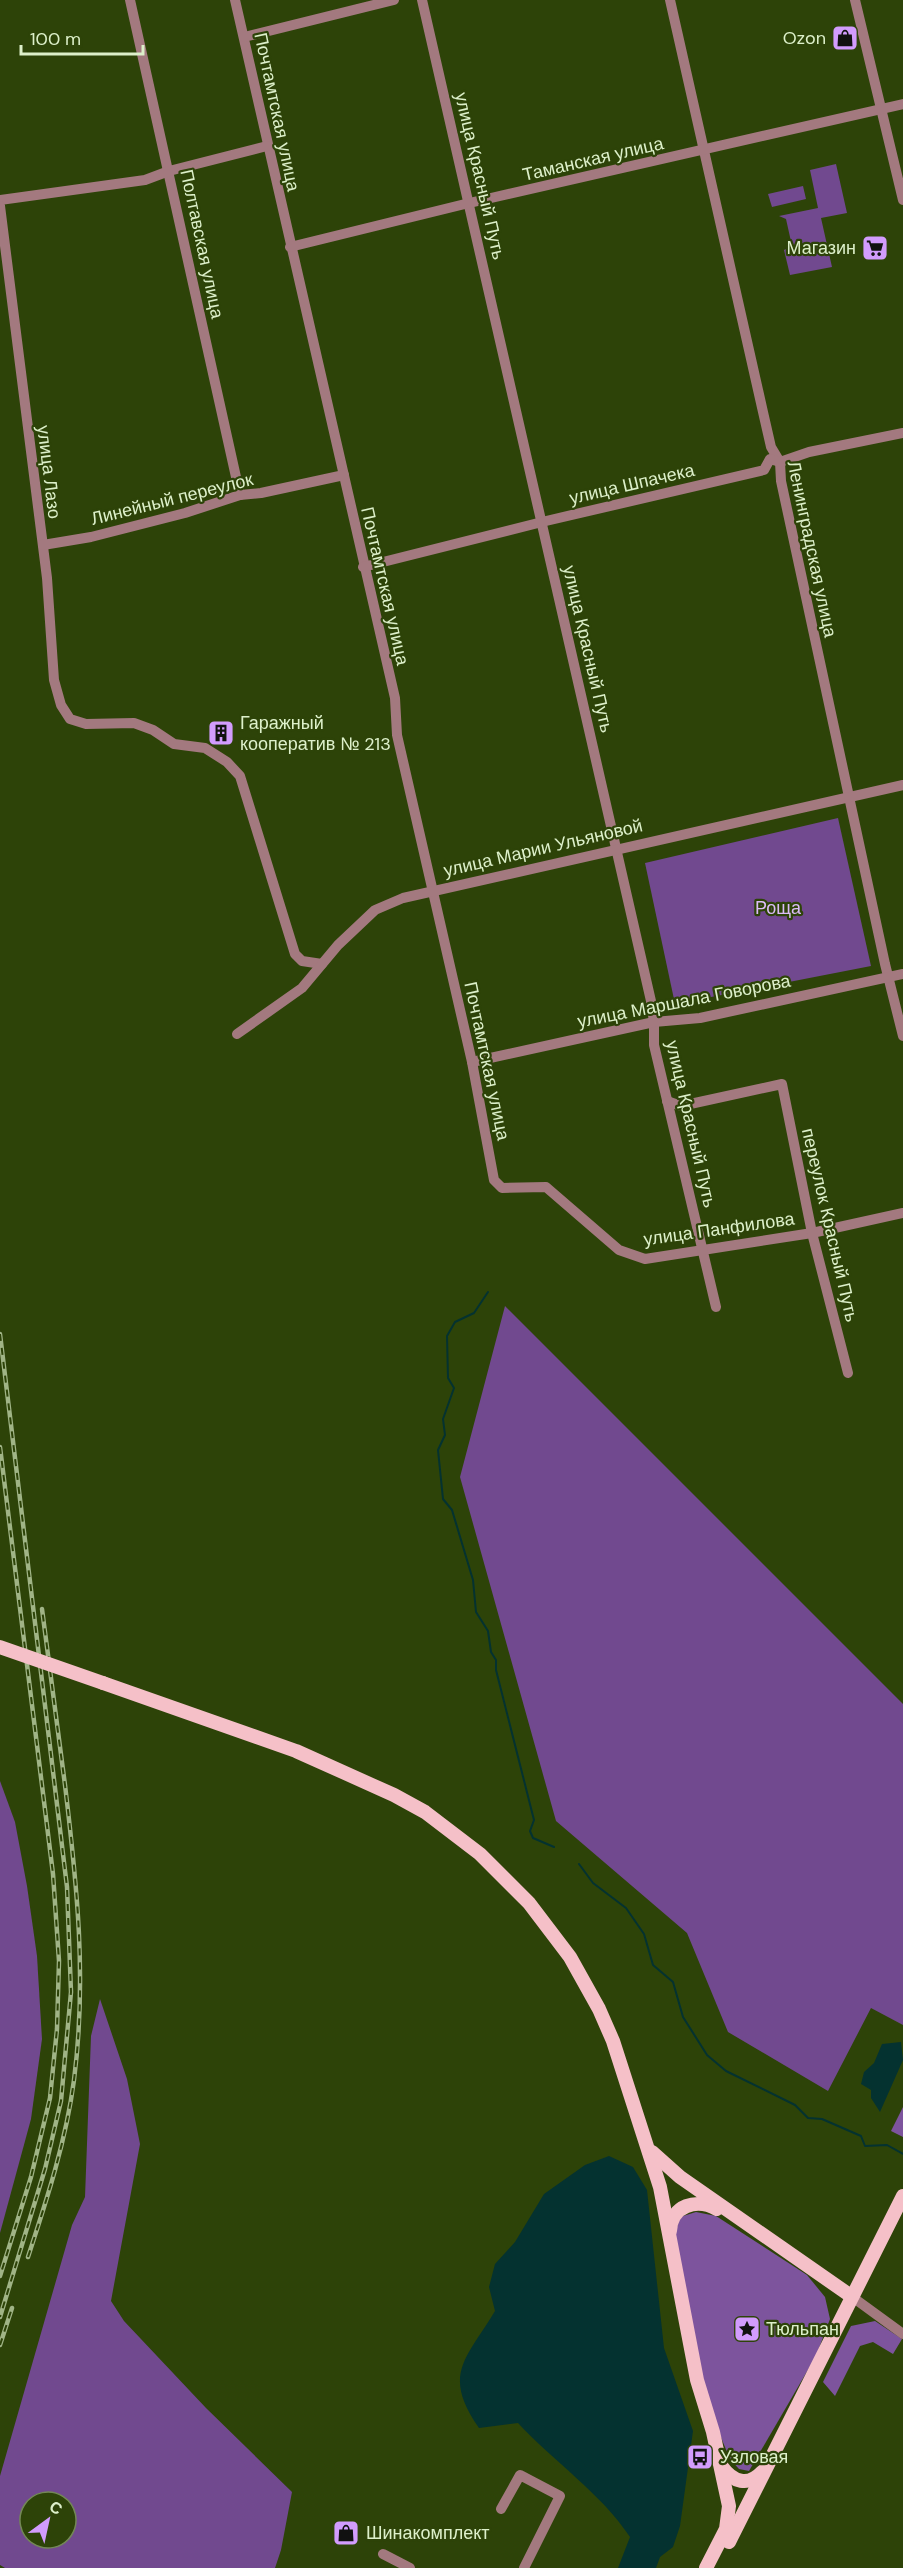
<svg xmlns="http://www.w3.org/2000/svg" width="903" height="2568" viewBox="0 0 903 2568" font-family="'DM Sans',sans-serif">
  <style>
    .green { fill: #71498f; fill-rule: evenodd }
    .forest { fill: #7d549d }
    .water { fill: #043230 }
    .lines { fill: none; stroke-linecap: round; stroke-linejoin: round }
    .stream { stroke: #043230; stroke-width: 2 }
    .minor { stroke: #a3797f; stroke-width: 10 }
    .major { stroke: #f5c0c8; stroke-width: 14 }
    .rail-casing { stroke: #a0b486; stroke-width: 4.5 }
    .rail { stroke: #2d4308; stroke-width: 2; stroke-dasharray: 7; stroke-linecap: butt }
    .major-bridge { stroke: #f5c0c8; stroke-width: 14 }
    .labels { text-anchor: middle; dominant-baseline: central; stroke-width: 4.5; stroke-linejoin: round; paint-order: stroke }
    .poi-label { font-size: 18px; fill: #ddf0ca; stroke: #2d4308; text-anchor: start }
    .street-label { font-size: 18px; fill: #ddf0ca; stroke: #2d4308 }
    .park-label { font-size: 18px; fill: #dcbcf8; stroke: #2d4308 }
  </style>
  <rect width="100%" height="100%" fill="#2d4308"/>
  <g class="green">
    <polygon points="836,164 847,213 821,218 832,267 790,275 784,250 792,246 786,219 779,216 818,208 810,170"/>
    <polygon points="803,186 806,199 772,207 768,194"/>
    <polygon points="838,818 871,966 675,1004 645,863"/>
    <polygon points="505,1306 903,1704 903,2025 871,2008 828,2091 728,2032 687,1933 556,1821 460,1477"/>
    <polygon points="0,1781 15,1822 27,1886 37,1956 42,2039 31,2119 0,2233"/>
    <path d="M 100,1999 L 127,2079 L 140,2144 L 111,2301 L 124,2321 L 206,2408 L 292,2492 L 281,2550 L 275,2568 L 5,2568 L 0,2565 L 0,2476 L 72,2225 L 85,2197 L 91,2036 ZM 30,2502 L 66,2502 L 66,2538 L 30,2538 Z"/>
  </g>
  <g class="forest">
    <polygon points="903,2107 903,2137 891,2131"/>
    <polygon points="696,2212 716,2216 807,2275 825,2297 830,2319 816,2356 749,2471 739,2469 730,2459 697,2380 675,2234 680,2217"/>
    <polygon points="875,2321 902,2339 893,2354 873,2342 860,2346 835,2396 823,2382 851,2326"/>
  </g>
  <g class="water">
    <polygon points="901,2042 903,2060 880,2112 871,2098 871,2090 861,2084 864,2072 874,2063 882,2044"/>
    <path d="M 609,2156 L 633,2167 L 647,2190 L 664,2348 L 693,2431 L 680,2526 L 673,2547 L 660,2557 L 656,2568 L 618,2568 L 630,2537 C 601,2493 554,2462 518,2423 L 479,2428 C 441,2374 467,2358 495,2311 L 489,2287 L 495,2264 L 515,2242 L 544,2194 L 585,2165 Z"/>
  </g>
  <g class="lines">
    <g class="stream">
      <polyline points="488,1292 474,1313 455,1322 447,1336 448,1378 454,1388 443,1419 445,1435 438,1450 443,1499 452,1510 473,1580 476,1612 488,1631 491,1652 496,1660 496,1670 534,1820 530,1831 533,1838 554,1847"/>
      <polyline points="579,1864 593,1883 626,1908 644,1934 653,1965 673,1982 683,2017 707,2055 726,2071 795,2105 808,2118 822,2119 861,2136 865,2146 887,2145 903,2154"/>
    </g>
    <g class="minor">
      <polyline points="130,0 240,495"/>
      <polyline points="235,0 395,698 397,735 472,1062 494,1180 502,1188 546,1187 619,1250 645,1259 812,1233 903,1213"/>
      <polyline points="422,0 651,1001 654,1022 654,1045 716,1307"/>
      <polyline points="670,0 763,412 771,447 780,462 781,481 885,964 903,1036"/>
      <polyline points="855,0 903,200"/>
      <polyline points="244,37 394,0"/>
      <polyline points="0,200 145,180 169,171 267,146"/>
      <polyline points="0,206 47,578 54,680 61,705 70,719 86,724 134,723 153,730 174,744 205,748 227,762 240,776 295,954 302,961 322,964"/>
      <polyline points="290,247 465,204 903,104"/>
      <polyline points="43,545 91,537 185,513 240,495 261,493 344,475"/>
      <polyline points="363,567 546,521 764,470 770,459 780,462 809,452 903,433"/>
      <polyline points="237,1034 302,988 338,945 375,910 403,898 903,785"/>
      <polyline points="472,1062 654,1022 700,1018 903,974"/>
      <polyline points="667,1101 681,1106 782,1084 812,1233 848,1373"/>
      <polyline points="851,2296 903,2334"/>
      <polyline points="501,2509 520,2475 560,2496 524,2568"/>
      <polyline points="383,2554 410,2568"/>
    </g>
    <g class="major">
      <polyline points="103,1683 296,1751 394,1795 425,1812 480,1854 529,1903 570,1957 599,2009 613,2041 660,2187 697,2380 713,2432 729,2506 726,2529 706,2568"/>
      <polyline points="652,2152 680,2177 851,2296"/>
      <path d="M 670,2231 C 671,2205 697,2198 717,2209"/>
      <path d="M 722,2467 C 733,2482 748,2487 762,2472"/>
      <polyline points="729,2542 903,2196"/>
    </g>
    <defs>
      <g id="rail">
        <polyline points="0,1334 67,1887 71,1992 61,2101 45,2169 0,2317"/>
        <polyline points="0,1447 53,1874 59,1961 57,2029 50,2098 31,2177 0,2276"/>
        <path d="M 28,2257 C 47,2199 66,2141 74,2080 C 87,1979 77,1885 65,1785 C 57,1727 50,1668 42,1609"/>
        <polyline points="0,2345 12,2308"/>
      </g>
    </defs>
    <use href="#rail" class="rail-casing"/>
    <use href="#rail" class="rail"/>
    <polyline class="major-bridge" points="0,1647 103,1683"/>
  </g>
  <defs>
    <symbol id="shop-square" viewBox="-11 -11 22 22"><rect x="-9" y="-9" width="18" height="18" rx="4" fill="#d29cfd" stroke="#2d4308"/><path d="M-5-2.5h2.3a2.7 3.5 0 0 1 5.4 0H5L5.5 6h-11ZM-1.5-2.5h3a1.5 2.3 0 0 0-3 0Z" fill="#111"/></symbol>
    <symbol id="supermarket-square" viewBox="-11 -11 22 22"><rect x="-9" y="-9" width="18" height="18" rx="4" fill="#d29cfd" stroke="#2d4308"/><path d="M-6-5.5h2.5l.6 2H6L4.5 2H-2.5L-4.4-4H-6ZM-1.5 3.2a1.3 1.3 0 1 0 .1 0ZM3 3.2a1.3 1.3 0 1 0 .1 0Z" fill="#111"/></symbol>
    <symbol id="building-square" viewBox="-11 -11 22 22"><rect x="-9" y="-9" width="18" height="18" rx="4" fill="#d29cfd" stroke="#2d4308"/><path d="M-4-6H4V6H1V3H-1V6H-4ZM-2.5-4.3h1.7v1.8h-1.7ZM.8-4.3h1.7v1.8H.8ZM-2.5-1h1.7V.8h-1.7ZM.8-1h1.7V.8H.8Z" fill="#111"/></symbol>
    <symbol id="sight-square" viewBox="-11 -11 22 22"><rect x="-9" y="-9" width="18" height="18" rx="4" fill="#d29cfd" stroke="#2d4308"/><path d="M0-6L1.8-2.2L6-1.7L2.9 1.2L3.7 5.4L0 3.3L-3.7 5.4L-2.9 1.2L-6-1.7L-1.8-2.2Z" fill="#111"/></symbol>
    <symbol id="bus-square" viewBox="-11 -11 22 22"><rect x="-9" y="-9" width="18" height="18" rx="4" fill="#d29cfd" stroke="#2d4308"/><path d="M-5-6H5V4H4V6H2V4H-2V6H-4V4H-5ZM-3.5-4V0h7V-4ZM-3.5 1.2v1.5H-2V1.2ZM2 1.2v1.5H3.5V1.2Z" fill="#111"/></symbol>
  </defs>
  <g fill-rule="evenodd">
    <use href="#shop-square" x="830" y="23" width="30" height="30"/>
    <use href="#supermarket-square" x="860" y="233" width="30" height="30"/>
    <use href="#building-square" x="206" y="718" width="30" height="30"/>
    <use href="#sight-square" x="732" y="2314" width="30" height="30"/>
    <use href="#bus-square" x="685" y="2442" width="30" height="30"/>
    <use href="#shop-square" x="331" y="2518" width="30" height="30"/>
  </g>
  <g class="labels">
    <g class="poi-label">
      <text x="826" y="38" text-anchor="end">Ozon</text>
      <text x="856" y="248" text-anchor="end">Магазин</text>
      <text x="240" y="723">Гаражный<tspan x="240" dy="21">кооператив № 213</tspan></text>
      <text x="766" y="2329">Тюльпан</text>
      <text x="720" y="2457">Узловая</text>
      <text x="366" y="2533">Шинакомплект</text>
    </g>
    <g class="street-label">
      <text transform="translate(277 112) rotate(78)">Почтамтская улица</text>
      <text transform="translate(593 159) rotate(-13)">Таманская улица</text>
      <text transform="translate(480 176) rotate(77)">улица Красный Путь</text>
      <text transform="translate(202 244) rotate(78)">Полтавская улица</text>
      <text transform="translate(49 472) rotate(83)">улица Лазо</text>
      <text transform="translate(632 484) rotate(-13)">улица Шпачека</text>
      <text transform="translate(172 499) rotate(-14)">Линейный переулок</text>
      <text transform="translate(812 549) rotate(78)">Ленинградская улица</text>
      <text transform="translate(385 586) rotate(77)">Почтамтская улица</text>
      <text transform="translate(588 649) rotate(77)">улица Красный Путь</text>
      <text transform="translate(543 848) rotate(-13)">улица Марии Ульяновой</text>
      <text transform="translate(684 1001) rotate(-11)">улица Маршала Говорова</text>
      <text transform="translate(487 1061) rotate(78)">Почтамтская улица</text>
      <text transform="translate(691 1124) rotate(77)">улица Красный Путь</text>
      <text transform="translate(830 1225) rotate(77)">переулок Красный Путь</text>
      <text transform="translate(719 1229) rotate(-8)">улица Панфилова</text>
    </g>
    <g class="park-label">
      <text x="778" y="908">Роща</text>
    </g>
  </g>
  <g transform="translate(48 2520) rotate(33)"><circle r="28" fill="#2d4308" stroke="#738856" stroke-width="1.5"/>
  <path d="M0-4.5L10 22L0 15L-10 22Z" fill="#d29cfd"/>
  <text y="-9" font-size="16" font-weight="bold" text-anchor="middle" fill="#ddf0ca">С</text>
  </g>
  <path d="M21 45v9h122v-9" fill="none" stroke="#ddf0ca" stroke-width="3"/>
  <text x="30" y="45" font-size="18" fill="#ddf0ca" stroke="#2d4308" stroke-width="4.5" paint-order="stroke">100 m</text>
</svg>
